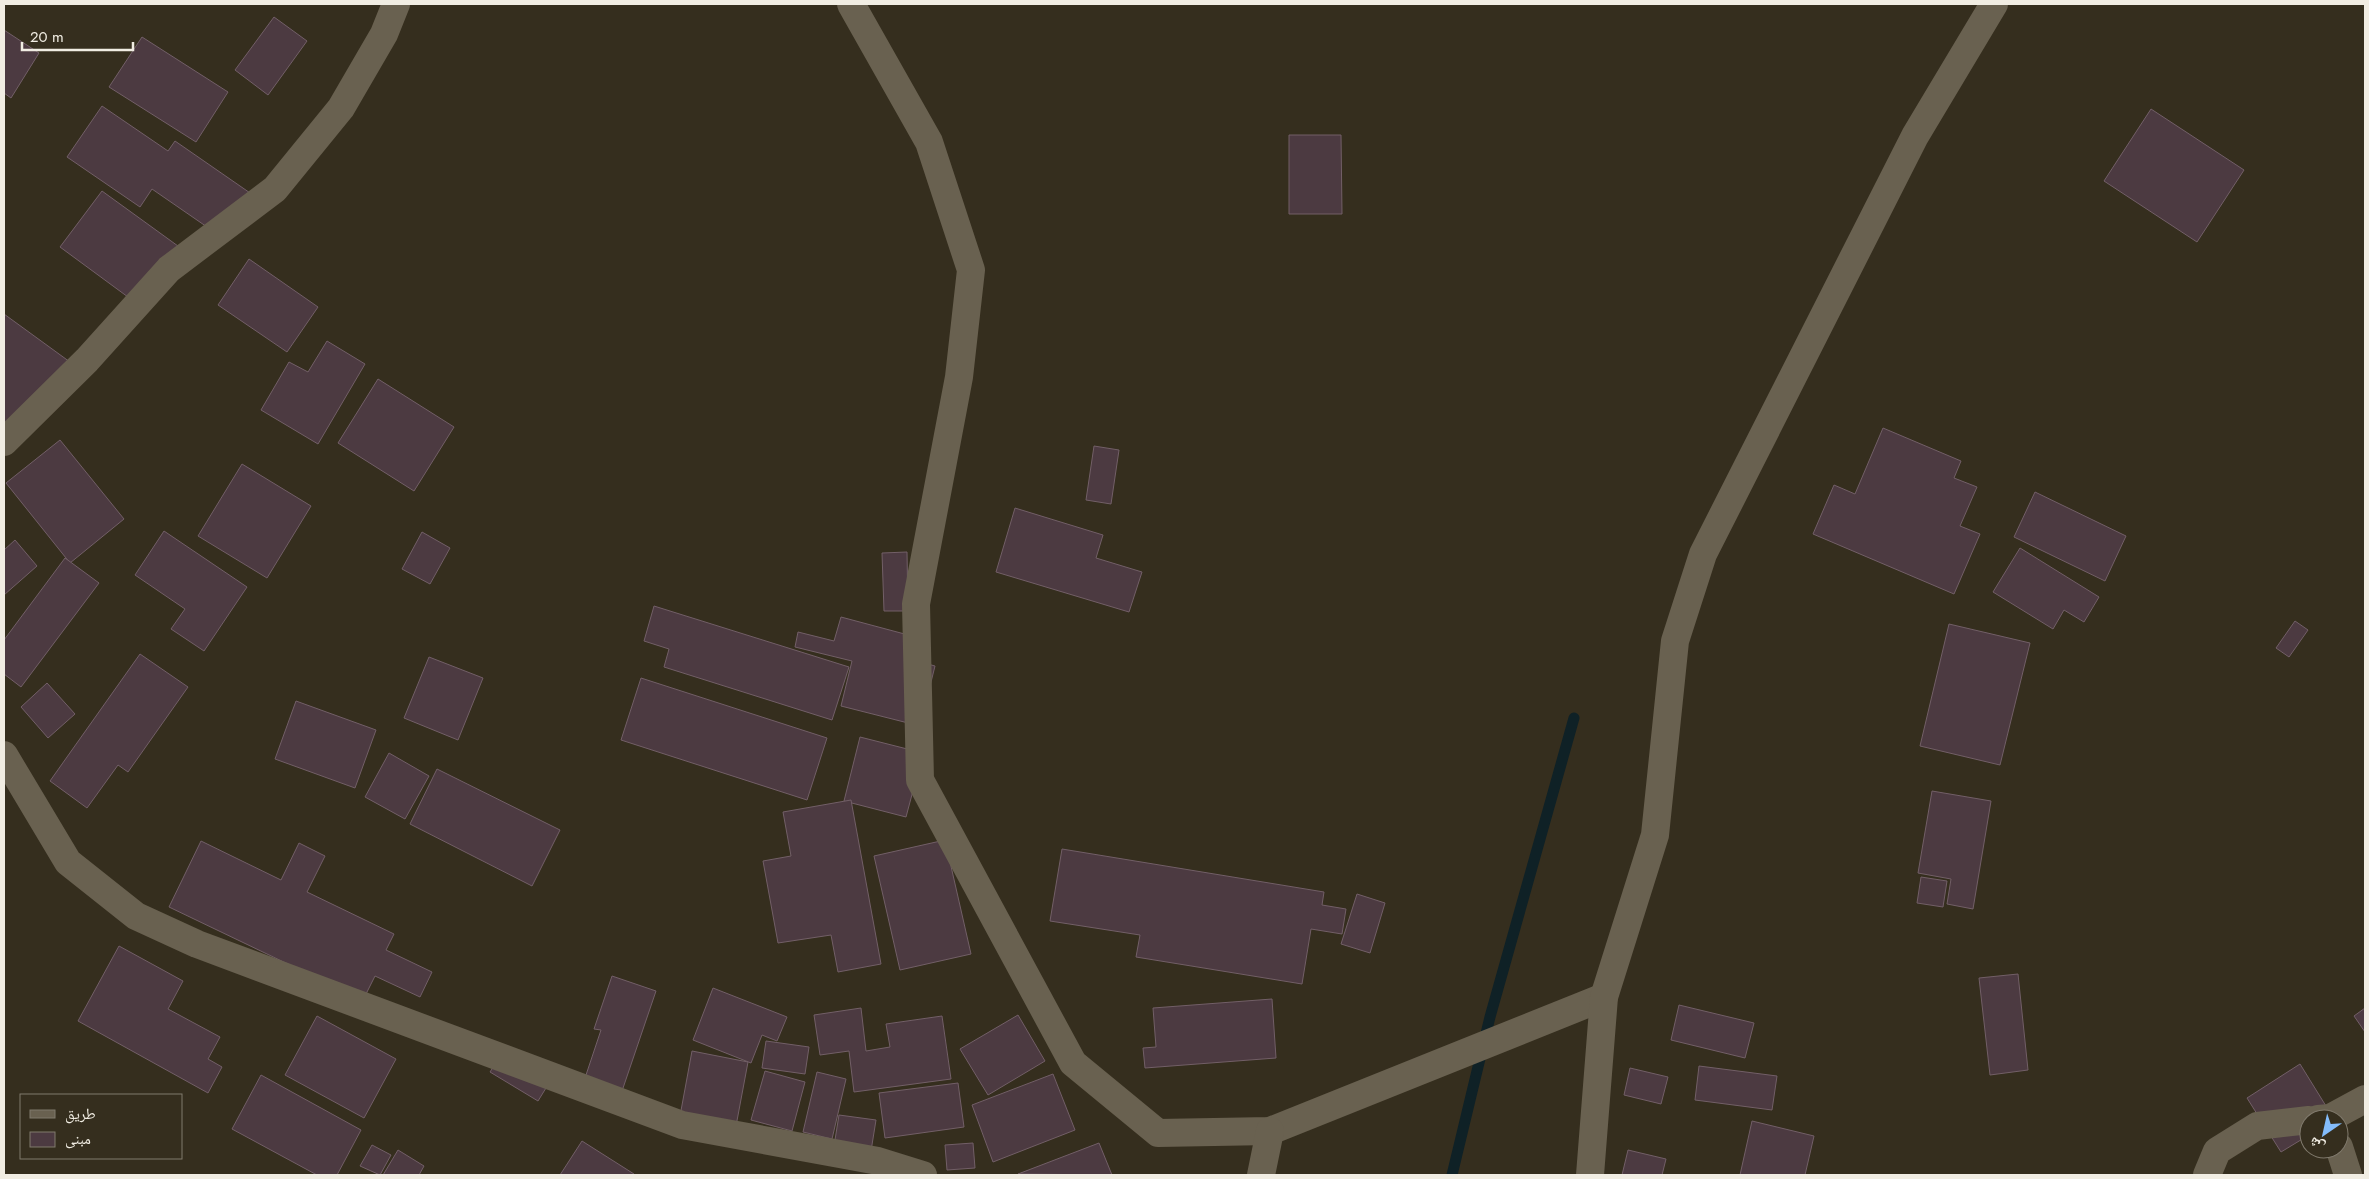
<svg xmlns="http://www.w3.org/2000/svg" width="2369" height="1179" viewBox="0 0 2369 1179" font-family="Jost,'Noto Naskh Arabic',sans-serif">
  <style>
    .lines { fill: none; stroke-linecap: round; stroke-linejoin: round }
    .stream { stroke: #0f2126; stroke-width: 11 }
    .building { fill: #4c3a41; stroke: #725f67 }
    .minor { stroke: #696150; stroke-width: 28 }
  </style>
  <rect width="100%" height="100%" fill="#352e1e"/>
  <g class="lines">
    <polyline class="stream" points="1452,1175 1490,1017 1574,718"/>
  </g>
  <g class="building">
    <polygon points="274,17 307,41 268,95 235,70"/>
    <polygon points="4,30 39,53 11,98 4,93"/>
    <polygon points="142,37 228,92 196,142 109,87"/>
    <polygon points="102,106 168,151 175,141 253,195 223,238 152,189 140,207 67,157"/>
    <polygon points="2151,109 2244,170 2197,242 2104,181"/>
    <polygon points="1289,135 1341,135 1342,214 1289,214"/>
    <polygon points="102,191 189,254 147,311 60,247"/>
    <polygon points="249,259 318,307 287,352 218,305"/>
    <polygon points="4,314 70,362 4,428"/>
    <polygon points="327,341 365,364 318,444 261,410 289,362 308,372"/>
    <polygon points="378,379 454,427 414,491 338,443"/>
    <polygon points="1883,428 1961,461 1954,478 1977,487 1960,526 1980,534 1954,594 1813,534 1834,485 1855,494"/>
    <polygon points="60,440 124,519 70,563 6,483"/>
    <polygon points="1094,446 1119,450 1111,504 1086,500"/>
    <polygon points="242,464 311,506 267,578 198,536"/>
    <polygon points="2035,492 2126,536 2105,581 2014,537"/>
    <polygon points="1015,508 1103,535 1096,558 1142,572 1129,612 996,572"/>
    <polygon points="164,531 247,587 204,651 171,629 185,609 135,575"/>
    <polygon points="422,532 450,548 430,584 402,569"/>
    <polygon points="15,540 37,566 4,595 4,550"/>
    <polygon points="2020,548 2099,597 2084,622 2064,610 2053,629 1993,592"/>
    <polygon points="907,552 908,611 884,611 882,553"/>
    <polygon points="65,558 99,583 21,687 4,674 4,640"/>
    <polygon points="654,606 849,667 832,720 664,667 669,649 644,641"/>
    <polygon points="841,617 912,636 906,658 935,666 920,726 841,706 852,661 795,647 798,632 834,641"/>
    <polygon points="2295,621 2308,630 2289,657 2276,648"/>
    <polygon points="1949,624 2030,643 2000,765 1920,746"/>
    <polygon points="140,654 188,687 128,772 118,765 87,808 50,781"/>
    <polygon points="429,657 483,678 458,740 404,718"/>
    <polygon points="641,678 827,738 807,800 621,740"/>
    <polygon points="47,683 75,714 48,738 21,707"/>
    <polygon points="296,701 376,730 355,788 275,759"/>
    <polygon points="860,737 923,753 906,817 844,801"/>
    <polygon points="389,753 429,776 405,819 365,797"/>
    <polygon points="437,769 560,830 532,886 410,824"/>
    <polygon points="1932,791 1991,801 1973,909 1947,904 1951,879 1918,873"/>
    <polygon points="851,800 881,964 838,972 831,935 778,943 763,861 791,856 783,812"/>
    <polygon points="945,840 971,954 900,970 874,856"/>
    <polygon points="201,841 281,880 299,843 325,856 307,892 394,934 386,950 432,972 420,997 375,976 363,1000 169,907"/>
    <polygon points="1062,849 1324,892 1322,905 1346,909 1342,934 1311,929 1302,984 1136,957 1140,935 1050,921"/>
    <polygon points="1921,877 1947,881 1943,907 1917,903"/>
    <polygon points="1357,894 1385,903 1370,953 1341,944"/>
    <polygon points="119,946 183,981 168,1009 220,1037 208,1059 222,1067 208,1093 78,1021"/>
    <polygon points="2018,974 2028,1070 1990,1075 1979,978"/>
    <polygon points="612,976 656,991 621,1094 584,1081 601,1030 594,1029"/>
    <polygon points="713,988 787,1017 777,1041 762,1035 751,1063 693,1040"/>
    <polygon points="1272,999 1276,1058 1145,1068 1143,1048 1156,1047 1153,1008"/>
    <polygon points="1679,1005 1754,1023 1745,1058 1671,1040"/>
    <polygon points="861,1008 866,1051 890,1047 886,1024 942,1016 951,1079 854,1092 849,1051 820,1055 814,1015"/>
    <polygon points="2365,1008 2365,1032 2354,1016"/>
    <polygon points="1018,1015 1045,1061 988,1095 960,1049"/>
    <polygon points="317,1016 396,1059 364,1118 285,1075"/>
    <polygon points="766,1041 809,1047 805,1074 762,1068"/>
    <polygon points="692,1051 748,1062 736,1126 680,1116"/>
    <polygon points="499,1058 546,1088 538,1101 490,1072"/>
    <polygon points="2300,1064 2334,1119 2309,1119 2309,1135 2281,1152 2247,1098"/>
    <polygon points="1699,1066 1777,1076 1772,1110 1695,1100"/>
    <polygon points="1630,1068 1668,1077 1661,1104 1624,1095"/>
    <polygon points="765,1071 805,1082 792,1131 751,1120"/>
    <polygon points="817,1072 846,1079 832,1139 803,1132"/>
    <polygon points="1053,1074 1075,1130 993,1162 972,1105"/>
    <polygon points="261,1075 361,1130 337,1175 317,1175 232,1129"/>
    <polygon points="958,1083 964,1127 885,1138 879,1093"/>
    <polygon points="839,1115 876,1120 871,1151 834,1146"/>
    <polygon points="1752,1121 1814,1136 1805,1175 1740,1175"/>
    <polygon points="582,1141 634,1174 633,1175 560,1175"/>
    <polygon points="973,1143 975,1168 947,1170 945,1145"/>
    <polygon points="1099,1143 1112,1175 1018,1174"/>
    <polygon points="372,1145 391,1155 380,1175 360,1166"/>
    <polygon points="398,1150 424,1166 419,1175 383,1175"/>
    <polygon points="1628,1150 1666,1159 1662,1175 1622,1175"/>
  </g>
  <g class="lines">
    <g class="minor">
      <polyline points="851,4 929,142 971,270 959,377 916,604 920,780 1073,1063 1158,1133 1270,1131 1604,997"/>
      <polyline points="4,442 87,360 169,269 275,189 341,108 384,34 396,4"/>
      <polyline points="4,755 68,862 136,916 197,944 682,1125 878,1161 923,1175"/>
      <polyline points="2318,1119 2330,1118 2365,1099"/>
      <polyline points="2339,1147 2348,1175"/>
      <polyline points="1261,1175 1270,1131"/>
      <polyline points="1590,1175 1604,997 1655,835 1675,641 1703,554 1915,136 1994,4"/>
      <polyline points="2207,1175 2217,1151 2257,1126 2309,1120"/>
    </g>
  </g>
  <rect width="2369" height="1179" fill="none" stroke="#f1ede3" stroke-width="10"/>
  <rect x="20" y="1094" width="162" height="65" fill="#352e1e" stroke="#807a6d"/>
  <rect x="30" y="1110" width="25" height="8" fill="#696150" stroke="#807a6d"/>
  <text x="65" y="1119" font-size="15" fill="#f1ede3">طريق</text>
  <rect x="30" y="1132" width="25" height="15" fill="#4c3a41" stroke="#807a6d"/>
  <text x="65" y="1144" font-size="15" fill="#f1ede3">مبنى</text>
  <g transform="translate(2324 1134) rotate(214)"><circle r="24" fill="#352e1e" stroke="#807a6d"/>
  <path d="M0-4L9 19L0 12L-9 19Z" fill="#83bcfb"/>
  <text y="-8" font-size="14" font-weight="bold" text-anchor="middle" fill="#f1ede3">ش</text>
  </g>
  <path d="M22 42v8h111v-8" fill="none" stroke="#f1ede3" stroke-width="2.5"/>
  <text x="30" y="42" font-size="15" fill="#f1ede3" stroke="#352e1e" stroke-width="4" paint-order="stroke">20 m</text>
</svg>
